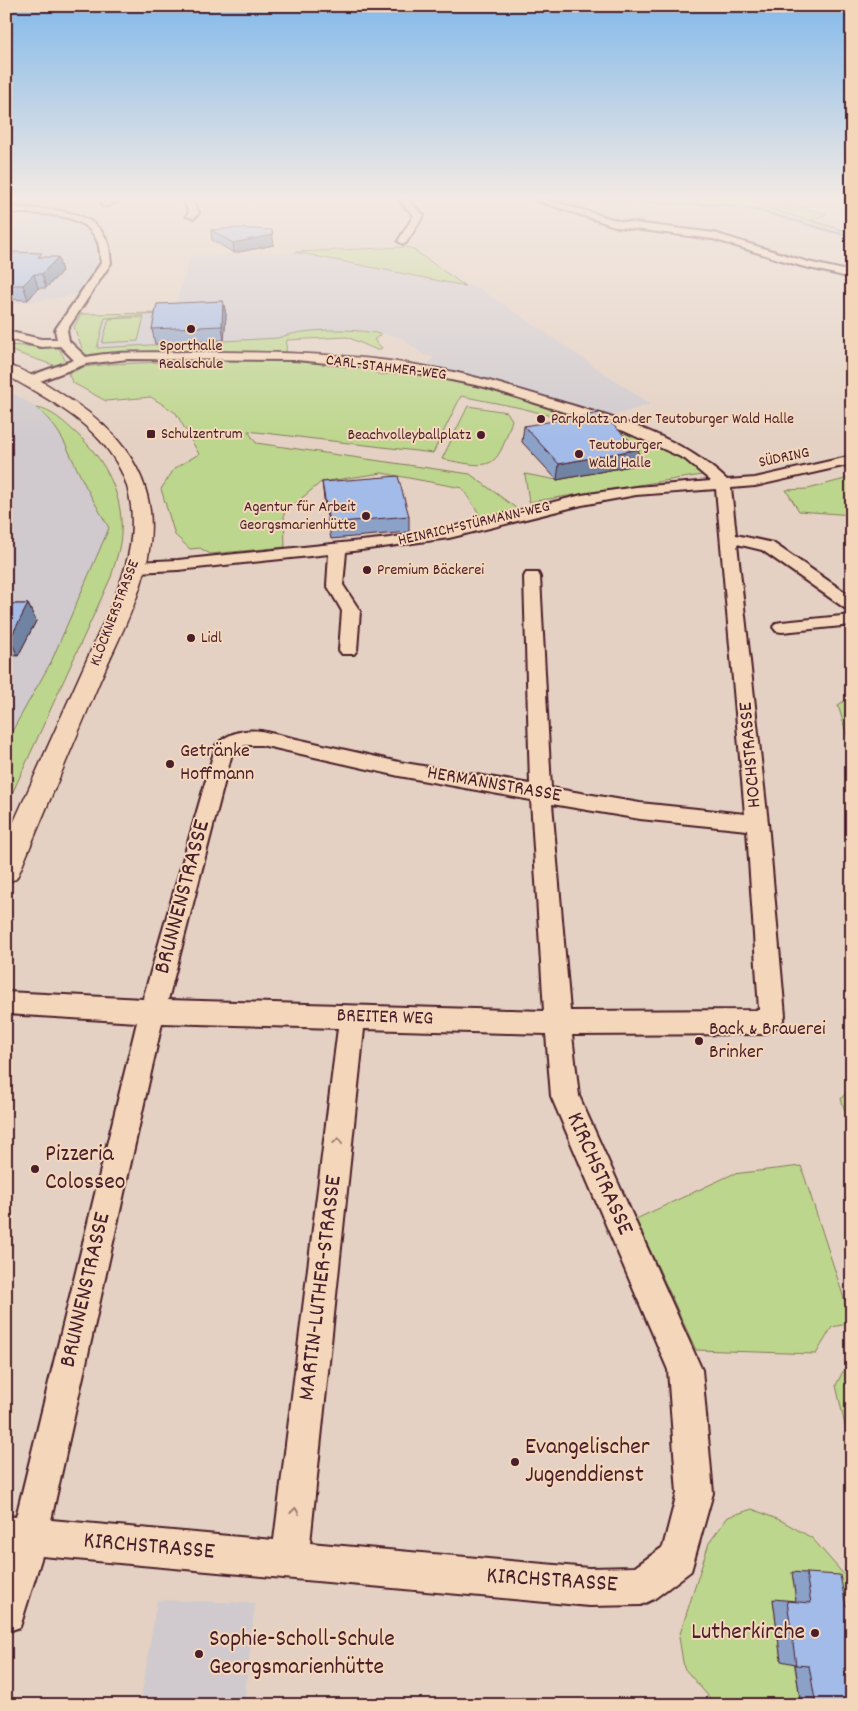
<svg xmlns="http://www.w3.org/2000/svg" width="858" height="1711" viewBox="0 0 858 1711" font-family="Dekko,sans-serif">
  <style>
    .built { fill: #d0cace }
    .green { fill: #bdd68d; stroke: #847a5c }
    .lines { fill: none; stroke-linecap: round; stroke-linejoin: round }
    .stream { stroke: #73819f; stroke-width: 2.5 }
    .street-casing { stroke: #4a1f2b; stroke-width: 4 }
    .secondary-casing { stroke: #4a1f2b; stroke-width: 3 }
    .street { fill: #f4d7ba; fill-rule: evenodd }
    .secondary { fill: #f4d7ba; fill-rule: evenodd }
    .wall { fill: #8ba1c8; stroke: #4a1f2b }
    .shaded-wall { fill: #7183a2; stroke: #4a1f2b }
    .building { fill: #a2bbe8; stroke: #4a1f2b }
    .oneway { stroke: #9f7b72 }
    .poi-dot { fill: #4a1f2b; stroke: #f4d7ba; stroke-width: 2 }
    .labels { text-anchor: middle; dominant-baseline: central; stroke-width: 4; stroke-linejoin: round; paint-order: stroke }
    .far-poi-label { font-size: 16px; fill: #4a1f2b; stroke: #f4d7ba; text-anchor: start }
    .far-street-label { font-size: 16px; fill: #4a1f2b; stroke: #f4d7ba }
    .poi-label { font-size: 20px; fill: #4a1f2b; stroke: #f4d7ba; text-anchor: start }
    .street-label { font-size: 20px; fill: #4a1f2b; stroke: #f4d7ba }
    .near-street-label { font-size: 24px; fill: #4a1f2b; stroke: #f4d7ba }
    .near-poi-label { font-size: 24px; fill: #4a1f2b; stroke: #f4d7ba; text-anchor: start }
  </style>
  <rect width="100%" height="100%" fill="#e4d1c3"/>
  <filter id="ink" filterUnits="userSpaceOnUse"><feTurbulence type="fractalNoise" baseFrequency=".02" numOctaves="2"/><feDisplacementMap in="SourceGraphic" scale="10" xChannelSelector="R" yChannelSelector="G"/><feConvolveMatrix kernelMatrix="1 2 1 2 8 2 1 2 1" color-interpolation-filters="sRGB"/></filter>
  <g filter="url(#ink)">
    <g class="built">
      <polygon points="43,216 76,221 89,229 95,239 97,264 78,295 6,305 6,232"/>
      <polygon points="295,252 479,288 650,404 607,418 425,368 434,357 424,355 401,337 365,330 292,333 278,338 97,348 105,318 172,313 191,257"/>
      <polygon points="6,389 37,408 50,420 67,443 79,474 109,528 51,662 6,742"/>
      <polygon points="157,1600 255,1603 244,1705 140,1705"/>
    </g>
    <g class="green">
      <polygon points="787,203 827,214 811,220 852,233 772,210"/>
      <polygon points="404,247 411,248 465,286 295,252"/>
      <path d="M 172,313 L 105,318 L 97,348 L 278,338 C 304,328 353,328 381,334 L 374,340 L 382,348 L 377,350 L 347,337 L 287,340 L 286,353 L 85,356 L 74,327 L 81,314 Z"/>
      <polygon points="144,317 138,341 102,343 109,319"/>
      <polygon points="6,345 59,348 66,362 56,366 6,349"/>
      <polygon points="250,359 363,366 380,375 402,373 471,384 618,429 663,449 689,463 702,475 529,502 525,474 557,480 598,428 521,408 461,396 433,453 248,431 256,443 470,474 520,511 482,518 462,488 382,473 321,482 284,513 285,547 210,554 200,548 190,549 175,535 161,489 175,468 199,454 176,413 151,397 106,401 73,383 68,374 84,367 111,364"/>
      <path d="M 468,406 L 507,412 L 512,420 C 496,471 493,469 442,459 Z"/>
      <path d="M 37,408 C 52,410 65,423 76,433 C 105,459 124,495 121,535 C 120,549 115,563 111,577 L 6,807 L 6,742 L 51,662 L 109,528 C 99,510 88,492 79,473 C 65,444 62,431 37,408 Z"/>
      <polygon points="852,477 852,515 799,511 786,490 808,489"/>
      <polygon points="852,696 852,752 838,705"/>
      <polygon points="852,1085 852,1132 841,1099"/>
      <polygon points="801,1166 852,1323 832,1327 816,1354 696,1350 636,1219 733,1174"/>
      <polygon points="852,1354 852,1457 836,1385"/>
      <polygon points="752,1509 782,1521 812,1538 852,1584 852,1606 773,1600 781,1660 794,1662 801,1705 716,1705 684,1668 679,1637 709,1543 728,1517"/>
    </g>
    <g class="lines">
      <polyline class="stream" points="584,200 723,205 757,210 852,237"/>
      <defs>
        <g id="street">
          <polygon points="107,200 119,200 108,206 102,206 102,202"/>
          <polygon points="183,200 192,200 199,213 194,218 186,216 189,213"/>
          <polygon points="398,200 407,200 424,215 406,243 403,244 398,241 414,215"/>
          <polygon points="535,200 549,200 619,221 714,233 808,262 852,272 852,278 801,266 713,239 618,227"/>
          <path d="M 6,206 C 39,211 94,204 108,243 C 110,249 110,257 111,263 L 67,330 L 69,341 L 86,357 C 119,350 154,353 187,352 C 273,352 359,353 444,370 C 484,378 522,391 561,402 C 621,420 680,436 727,480 L 755,478 L 852,456 L 852,464 L 755,486 L 731,488 L 736,535 L 773,543 L 852,597 L 852,610 L 846,609 L 762,550 L 737,544 L 768,823 L 785,1016 L 781,1024 L 764,1034 L 572,1035 L 579,1096 L 702,1370 L 713,1493 L 691,1571 L 654,1599 L 641,1605 L 589,1606 L 42,1556 L 20,1627 L 6,1632 L 6,1516 L 16,1517 L 137,1022 L 6,1014 L 6,992 L 143,999 L 216,745 C 228,733 244,729 261,731 L 399,762 L 530,784 L 524,577 L 526,573 L 538,573 L 540,577 L 551,788 L 640,803 L 745,814 L 716,489 L 636,495 L 582,505 L 449,538 L 346,552 L 343,585 L 360,611 L 357,650 L 354,654 L 342,654 L 339,650 L 342,611 L 327,585 L 329,554 L 178,570 L 135,572 L 129,570 L 127,567 L 129,564 L 135,562 L 178,560 L 390,538 L 449,528 L 582,495 L 636,487 L 711,481 L 685,459 L 624,431 L 485,387 L 407,371 L 297,360 L 128,359 L 86,364 L 32,384 L 24,384 L 22,381 L 24,378 L 74,360 L 60,346 L 41,347 L 6,338 L 6,331 L 41,339 L 57,339 L 55,330 L 101,263 C 100,257 100,249 98,243 C 86,209 35,215 6,212 ZM 245,745 L 261,745 L 399,776 L 531,800 L 544,1011 L 168,1000 L 232,753 ZM 552,804 L 640,819 L 747,830 L 759,1010 L 570,1011 ZM 162,1023 L 338,1028 L 274,1540 L 51,1520 ZM 364,1029 L 546,1034 L 551,1096 L 668,1370 L 677,1493 L 663,1547 L 635,1567 L 589,1568 L 310,1543 Z"/>
          <polygon points="852,615 852,625 782,632 776,631 773,627 776,623 782,622"/>
        </g>
        <path id="secondary" d="M 6,365 C 28,370 57,391 75,403 C 113,428 145,465 150,511 C 157,571 122,630 99,683 C 73,746 46,808 20,871 L 16,879 L 6,882 L 6,839 C 34,778 61,717 89,655 C 104,620 124,584 130,546 C 134,521 132,493 121,471 C 99,425 49,399 6,375 Z"/>
      </defs>
      <use href="#street" class="street-casing"/>
      <use href="#secondary" class="secondary-casing"/>
      <use href="#street" class="street"/>
      <use href="#secondary" class="secondary"/>
    </g>
    <g class="wall">
      <polygon points="211,230 274,245 234,253 212,240"/>
      <polygon points="43,257 62,271 46,288 38,288 28,300 6,299 6,259"/>
      <polygon points="223,301 226,315 224,340 155,344 152,329"/>
      <polygon points="524,426 636,465 557,480 522,442"/>
      <polygon points="322,482 409,516 409,532 331,539 324,499"/>
      <polygon points="6,604 28,604 36,621 18,656 6,655"/>
      <polygon points="792,1572 806,1573 846,1605 852,1606 852,1705 801,1705 795,1664 781,1661 773,1599 796,1601"/>
    </g>
    <g class="shaded-wall">
      <polygon points="272,230 274,245 234,253 233,243"/>
      <polygon points="58,257 62,271 46,288 42,274"/>
      <polygon points="34,274 38,288 28,300 23,285"/>
      <polygon points="223,301 226,315 224,340 222,326"/>
      <polygon points="639,449 636,465 557,480 559,464"/>
      <polygon points="28,604 36,621 18,656 10,639"/>
    </g>
    <g class="building">
      <polygon points="234,228 272,230 272,235 233,243 211,230"/>
      <polygon points="14,252 42,253 38,257 58,257 42,274 34,274 23,285 6,285 6,259"/>
      <polygon points="223,301 222,326 152,329 157,304"/>
      <polygon points="600,413 639,449 559,464 524,426"/>
      <polygon points="398,476 409,516 329,523 322,482"/>
      <polygon points="6,604 28,604 10,639 6,639"/>
      <polygon points="806,1573 840,1575 846,1606 852,1606 852,1705 816,1705 809,1666 796,1665 787,1601 811,1603"/>
    </g>
    <defs><path id="oneway-chevron" d="M-2-3.5L2.5 0L-2 3.5" fill="none" stroke-width="1.6" stroke-linecap="round" stroke-linejoin="round" transform="scale(1.25)"/></defs>
    <g class="oneway">
      <use href="#oneway-chevron" transform="translate(338 1141) rotate(-83)"/>
      <use href="#oneway-chevron" transform="translate(295 1511) rotate(-83)"/>
    </g>
  </g>
  <linearGradient id="sky" x2="0" y2="1"><stop stop-color="#84baea"/><stop offset="0.45" stop-color="#f3eae4"/><stop offset="1" stop-color="#f3eae4" stop-opacity="0"/></linearGradient>
  <rect width="858" height="440" fill="url(#sky)"/>
  <g class="poi-dot">
    <circle cx="191" cy="329" r="5"/>
    <circle cx="541" cy="419" r="5"/>
    <rect x="146" y="429" width="10" height="10" rx="2.5"/>
    <circle cx="481" cy="435" r="5"/>
    <circle cx="579" cy="454" r="5"/>
    <circle cx="366" cy="516" r="5"/>
    <circle cx="367" cy="570" r="5"/>
    <circle cx="191" cy="638" r="5"/>
    <circle cx="170" cy="764" r="5"/>
    <circle cx="699" cy="1041" r="5"/>
    <circle cx="35" cy="1169" r="5"/>
    <circle cx="515" cy="1462" r="5"/>
    <circle cx="815" cy="1633" r="5"/>
    <circle cx="199" cy="1654" r="5"/>
  </g>
  <g class="labels">
    <g class="far-poi-label">
      <text x="191" y="346" text-anchor="middle">Sporthalle<tspan x="191" dy="18">Realschule</tspan></text>
      <text x="551" y="419">Parkplatz an der Teutoburger Wald Halle</text>
      <text x="161" y="434">Schulzentrum</text>
      <text x="471" y="435" text-anchor="end">Beachvolleyballplatz</text>
      <text x="589" y="445">Teutoburger<tspan x="589" dy="18">Wald Halle</tspan></text>
      <text x="356" y="507" text-anchor="end">Agentur für Arbeit<tspan x="356" dy="18">Georgsmarienhütte</tspan></text>
      <text x="377" y="570">Premium Bäckerei</text>
      <text x="201" y="638">Lidl</text>
    </g>
    <g class="far-street-label">
      <text transform="translate(386 368) rotate(7)">CARL-STAHMER-WEG</text>
      <text transform="translate(784 458) rotate(-12)">SÜDRING</text>
      <text transform="translate(474 524) rotate(-13)">HEINRICH-STÜRMANN-WEG</text>
      <text transform="translate(115 613) rotate(-69)">KLÖCKNERSTRASSE</text>
    </g>
    <g class="poi-label">
      <text x="180" y="752">Getränke<tspan x="180" dy="23">Hoffmann</tspan></text>
      <text x="709" y="1030">Back &amp; Brauerei<tspan x="709" dy="23">Brinker</tspan></text>
    </g>
    <g class="street-label">
      <text transform="translate(751 755) rotate(-95)">HOCHSTRASSE</text>
      <text transform="translate(494 785) rotate(10)">HERMANNSTRASSE</text>
      <text transform="translate(385 1018) rotate(2)">BREITER WEG</text>
    </g>
    <g class="near-street-label">
      <text transform="translate(183 897) rotate(-75)">BRUNNENSTRASSE</text>
      <text transform="translate(599 1174) rotate(66)">KIRCHSTRASSE</text>
      <text transform="translate(321 1288) rotate(-83)">MARTIN-LUTHER-STRASSE</text>
      <text transform="translate(86 1290) rotate(-77)">BRUNNENSTRASSE</text>
      <text transform="translate(149 1547) rotate(5)">KIRCHSTRASSE</text>
      <text transform="translate(552 1581) rotate(4)">KIRCHSTRASSE</text>
    </g>
    <g class="near-poi-label">
      <text x="45" y="1155">Pizzeria<tspan x="45" dy="28">Colosseo</tspan></text>
      <text x="525" y="1448">Evangelischer<tspan x="525" dy="28">Jugenddienst</tspan></text>
      <text x="805" y="1633" text-anchor="end">Lutherkirche</text>
      <text x="209" y="1640">Sophie-Scholl-Schule<tspan x="209" dy="28">Georgsmarienhütte</tspan></text>
    </g>
  </g>
  <rect width="858" height="1711" fill="none" stroke="#f4d7ba" stroke-width="25"/>
  <rect x="12" y="12" width="833" height="1686" fill="none" stroke="#4a1f2b" stroke-width="2" filter="url(#ink)"/>
</svg>
